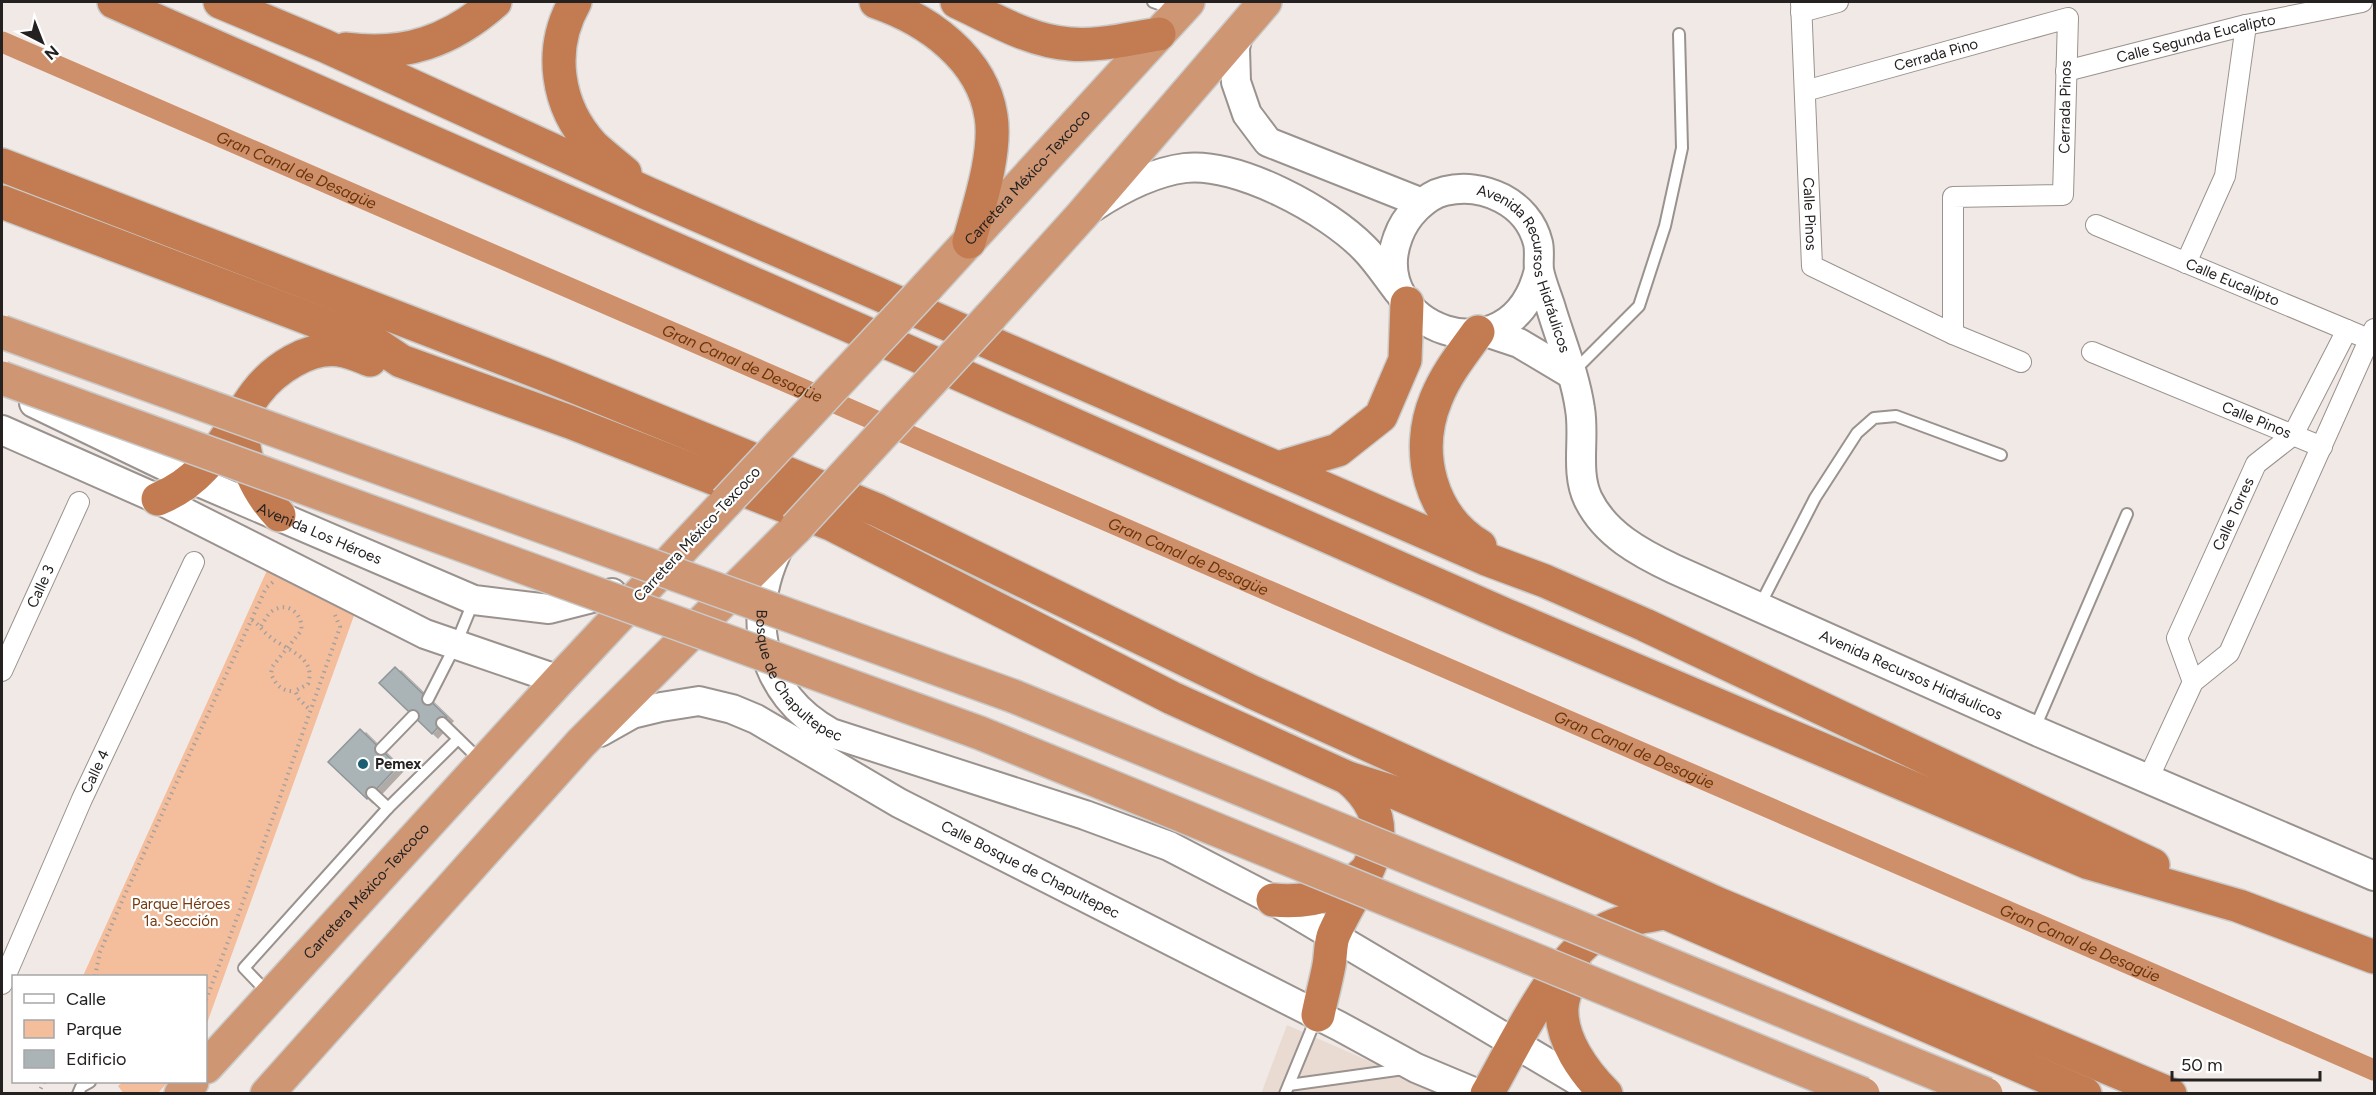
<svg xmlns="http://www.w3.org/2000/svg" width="2376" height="1095" viewBox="0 0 2376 1095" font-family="Figtree,sans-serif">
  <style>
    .built { fill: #eadbd2 }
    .green { fill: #f4bd9c }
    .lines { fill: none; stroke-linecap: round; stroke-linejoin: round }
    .canal { stroke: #cd906b; stroke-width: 21 }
    .building { fill: #aab3b6; stroke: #8d9699; stroke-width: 1.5; filter: url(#shadow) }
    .service-casing { stroke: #9a928e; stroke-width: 14 }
    .minor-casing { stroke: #9a928e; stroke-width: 22 }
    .secondary-casing { stroke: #9a928e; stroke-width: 32 }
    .trunk-casing { stroke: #cacac9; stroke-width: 36 }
    .motorway-casing { stroke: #cacac9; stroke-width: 36 }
    .path { stroke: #a7a19e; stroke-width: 4; stroke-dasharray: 1.5 4.5; stroke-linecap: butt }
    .service { stroke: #fff; stroke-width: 10 }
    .minor { stroke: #fff; stroke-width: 20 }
    .secondary { stroke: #fff; stroke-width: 28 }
    .trunk { stroke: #cf9674; stroke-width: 33 }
    .motorway { stroke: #c37c51; stroke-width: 33 }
    .trunk-bridge-casing { stroke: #cacac9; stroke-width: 36; stroke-linecap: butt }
    .trunk-bridge { stroke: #cf9674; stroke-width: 33 }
    .poi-dot { fill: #1b5f71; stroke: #fff; stroke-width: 2 }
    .labels { text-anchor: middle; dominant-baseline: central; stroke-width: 4.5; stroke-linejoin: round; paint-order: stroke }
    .street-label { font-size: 15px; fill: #242120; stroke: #fff }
    .poi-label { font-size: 15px; font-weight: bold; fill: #242120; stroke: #fff; text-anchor: start }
    .park-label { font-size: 15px; fill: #743b11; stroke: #fff }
    .water-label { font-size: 16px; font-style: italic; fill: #6d3407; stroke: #fff }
  </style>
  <defs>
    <filter id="shadow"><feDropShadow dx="6" dy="4" stdDeviation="0" flood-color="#0004"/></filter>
  </defs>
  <rect width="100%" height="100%" fill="#f1e9e5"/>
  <polygon class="built" points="1287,1025 1442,1093 1261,1094"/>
  <g class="green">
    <polygon points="269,566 356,610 206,1026 206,976 83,976"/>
    <polygon points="123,1082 168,1082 158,1093 124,1094 118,1086"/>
  </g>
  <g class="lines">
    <path class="canal" id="s1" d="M 2,42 L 2374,1070"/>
  </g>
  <g class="building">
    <polygon points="395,667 447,717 432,734 379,683"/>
    <polygon points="360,729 398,766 367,799 328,762"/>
  </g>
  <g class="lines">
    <defs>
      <g id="service">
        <polyline points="1153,2 1176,10"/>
        <polyline points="1573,372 1639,306 1665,226 1682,148 1679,34"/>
        <polyline points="1759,607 1815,498 1857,433 1874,418 1896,416 2001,455"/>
        <polyline points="428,699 456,644 474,600"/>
        <polyline points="442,723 481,761"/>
        <polyline points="2034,730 2127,514"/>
        <polyline points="381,749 413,716"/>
        <polyline points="372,793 388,808"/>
        <polyline points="268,993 244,968 388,808 458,739"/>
        <polyline points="1289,1085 1404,1069"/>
        <polyline points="78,1094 81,1087 90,1082"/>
        <polyline points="1285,1094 1317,1016"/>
      </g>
      <g id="minor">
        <path id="s2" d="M 1801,2 L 1812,266 L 1953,334 L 2021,362"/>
        <polyline points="1801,12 1838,2"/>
        <path id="s3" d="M 2066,71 L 2246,25 L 2362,2"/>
        <path id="s4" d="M 1805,91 L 2068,18 L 2063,195 L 1953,197 L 1953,334"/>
        <path id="s5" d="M 2096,225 L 2359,335"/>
        <polyline points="2186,263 2225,176 2246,25"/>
        <path id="s6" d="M 2092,352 L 2322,447"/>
        <path id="s7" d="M 2,671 L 79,502"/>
        <path id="s8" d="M 2193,682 L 2177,638 L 2256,464 L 2293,435 L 2347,330"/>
        <polyline points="2148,779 2193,682 2229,653 2374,329"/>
        <path id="s9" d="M 2,984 L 82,799 L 194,562"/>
      </g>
      <g id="secondary">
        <polyline points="1239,31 1235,48 1236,82 1247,114 1268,142 1422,203"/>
        <path d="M 1093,207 C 1119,190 1154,172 1185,168 C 1238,162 1328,211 1364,248 C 1377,261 1387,277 1398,291"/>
        <path id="s10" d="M 1539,270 C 1511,385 1364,326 1398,237 C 1405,217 1424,196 1445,191 C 1483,182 1528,202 1538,243 C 1540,251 1538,261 1539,270 C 1541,281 1546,293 1550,305 C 1560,339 1575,374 1580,409 C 1585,438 1575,472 1588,499 C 1605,534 1640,553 1674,569 L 2034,730 L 2374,876"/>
        <polyline points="1486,332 1519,343 1571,374"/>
        <path id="s11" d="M 34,403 L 192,479 L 474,600 L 549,609 L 612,593"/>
        <polyline points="2,430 158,499 425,634 559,680"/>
        <path id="s12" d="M 780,545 C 744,616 760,694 831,733 L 1085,815 L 1169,846 L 1273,900 L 1600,1094"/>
        <path id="s13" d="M 600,732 L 632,714 L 661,707 L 699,701 L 732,709 L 756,719 L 899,803 L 1339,1026 L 1416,1068 L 1478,1094"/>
      </g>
      <g id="trunk">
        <path id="s14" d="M 926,288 L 1188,2"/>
        <polyline points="990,317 1082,215 1265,2"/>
        <path id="s15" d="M 206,1067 L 559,680 L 726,502"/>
        <polyline points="181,1094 192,1082"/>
        <polyline points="267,1094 581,743 796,528"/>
      </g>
      <g id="motorway">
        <polyline points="114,2 1506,615 2089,863 2239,906 2374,957"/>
        <polyline points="220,2 325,46 649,194 1486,559 1545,581 1645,625 2153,865"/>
        <path d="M 575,2 C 548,49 556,106 593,146 C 603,155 614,164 625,173"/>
        <path d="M 876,2 C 928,20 982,58 991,116 C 997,152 979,206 969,242"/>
        <path d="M 957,2 C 994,19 1029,41 1070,44 C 1097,47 1132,38 1159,34"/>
        <path d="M 346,49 C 405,57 451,41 495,2"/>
        <polyline points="2,165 546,375 877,510 1252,692 1716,903 2170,1094"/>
        <polyline points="2,202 376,344 401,361 570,422 833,525 1172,698 1348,778 1396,793 1625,891 1666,913 2085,1094"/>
        <path d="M 1478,332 C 1462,354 1446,374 1436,399 C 1414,452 1430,516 1480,546"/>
        <path d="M 244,447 C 249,474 260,495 279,515"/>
        <polyline points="1278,468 1338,450 1381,416 1405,360 1407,303"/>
        <path d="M 158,499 C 175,492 190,482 203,468 C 224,446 238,417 256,393 C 274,369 309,346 339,350 C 350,351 360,356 370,360"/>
        <path d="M 1273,900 C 1307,903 1341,896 1366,871"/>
        <path d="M 1574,966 C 1570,979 1563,994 1562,1007 C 1560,1039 1584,1072 1606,1094"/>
        <path d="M 1318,1015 C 1321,999 1326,982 1329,965 C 1331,955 1330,943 1334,934 C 1358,878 1411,831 1348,778"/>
        <path d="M 1487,1094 C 1515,1045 1557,952 1608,928 C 1627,919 1646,916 1666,913"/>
      </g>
    </defs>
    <use href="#service" class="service-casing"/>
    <use href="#minor" class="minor-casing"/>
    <use href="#secondary" class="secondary-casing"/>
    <use href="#trunk" class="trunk-casing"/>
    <use href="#motorway" class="motorway-casing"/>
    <g class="path">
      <path d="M 252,620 C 260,625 262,631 269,636 C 286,651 317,656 308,684 L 295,691 L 299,699 L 310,710"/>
      <path d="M 261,626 C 265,620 268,613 274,610 C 289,601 304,616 301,631 L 272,667 L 271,674 C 276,685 282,692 295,691"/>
      <polyline points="95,976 100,952 122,901 266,588 273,582"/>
      <polyline points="206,1000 243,902 340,627 335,615"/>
      <polyline points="38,1094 44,1082"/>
    </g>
    <use href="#service" class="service"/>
    <use href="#minor" class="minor"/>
    <use href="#secondary" class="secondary"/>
    <use href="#trunk" class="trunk"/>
    <use href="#motorway" class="motorway"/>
    <defs>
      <g id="trunk-bridge">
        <polyline points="2,332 1013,696 1986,1094"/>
        <polyline points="2,378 980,733 1863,1094"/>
        <polyline points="726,502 926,288"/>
        <polyline points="796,528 990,317"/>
      </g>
    </defs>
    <use href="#trunk-bridge" class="trunk-bridge-casing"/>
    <use href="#trunk-bridge" class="trunk-bridge"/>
  </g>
  <circle class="poi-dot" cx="363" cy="764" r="6"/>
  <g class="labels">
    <g class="street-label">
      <text stroke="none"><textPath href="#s3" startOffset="134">Calle Segunda Eucalipto</textPath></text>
      <text stroke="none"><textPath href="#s4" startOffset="136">Cerrada Pino</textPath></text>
      <text transform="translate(2065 107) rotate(-89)">Cerrada Pinos</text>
      <text stroke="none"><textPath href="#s14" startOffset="150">Carretera México-Texcoco</textPath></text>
      <text stroke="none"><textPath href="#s2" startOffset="212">Calle Pinos</textPath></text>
      <text stroke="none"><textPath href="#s10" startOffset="444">Avenida Recursos Hidráulicos</textPath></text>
      <text stroke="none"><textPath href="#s5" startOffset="148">Calle Eucalipto</textPath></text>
      <text stroke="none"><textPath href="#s6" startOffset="178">Calle Pinos</textPath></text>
      <text stroke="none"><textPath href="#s8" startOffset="183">Calle Torres</textPath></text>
      <text stroke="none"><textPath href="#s11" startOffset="314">Avenida Los Héroes</textPath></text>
      <text transform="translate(697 534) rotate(-47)">Carretera México-Texcoco</text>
      <text stroke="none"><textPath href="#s7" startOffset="93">Calle 3</textPath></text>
      <text stroke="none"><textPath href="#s12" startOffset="148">Bosque de Chapultepec</textPath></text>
      <text stroke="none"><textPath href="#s10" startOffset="1066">Avenida Recursos Hidráulicos</textPath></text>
      <text stroke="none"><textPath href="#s9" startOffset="232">Calle 4</textPath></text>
      <text stroke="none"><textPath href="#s13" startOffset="478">Calle Bosque de Chapultepec</textPath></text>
      <text stroke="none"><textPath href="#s15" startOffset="238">Carretera México-Texcoco</textPath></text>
    </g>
    <g class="poi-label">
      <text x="375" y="764">Pemex</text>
    </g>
    <g class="park-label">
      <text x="181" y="904">Parque Héroes<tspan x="181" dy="17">1a. Sección</tspan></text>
    </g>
    <g class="water-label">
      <text stroke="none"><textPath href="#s1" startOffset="321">Gran Canal de Desagüe</textPath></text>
      <text stroke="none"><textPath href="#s1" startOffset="807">Gran Canal de Desagüe</textPath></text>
      <text stroke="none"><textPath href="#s1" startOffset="1293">Gran Canal de Desagüe</textPath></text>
      <text stroke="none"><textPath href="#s1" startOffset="1779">Gran Canal de Desagüe</textPath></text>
      <text stroke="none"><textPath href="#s1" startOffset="2265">Gran Canal de Desagüe</textPath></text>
    </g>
  </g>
  <rect width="2376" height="1095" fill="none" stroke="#242120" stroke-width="6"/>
  <rect x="12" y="975" width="195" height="108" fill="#ffffff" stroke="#a7a6a6" stroke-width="1.5"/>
  <rect x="24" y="994" width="30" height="9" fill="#ffffff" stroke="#a7a6a6" stroke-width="1.5"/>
  <text x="66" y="1005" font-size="18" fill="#242120">Calle</text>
  <rect x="24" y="1020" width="30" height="18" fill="#f4bd9c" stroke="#a7a6a6" stroke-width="1.5"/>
  <text x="66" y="1035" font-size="18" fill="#242120">Parque</text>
  <rect x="24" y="1050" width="30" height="18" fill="#aab3b6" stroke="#a7a6a6" stroke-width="1.5"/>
  <text x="66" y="1065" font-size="18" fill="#242120">Edificio</text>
  <g transform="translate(42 42) rotate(138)" stroke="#ffffff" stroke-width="4.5" paint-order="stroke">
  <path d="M0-4.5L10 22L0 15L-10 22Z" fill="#242120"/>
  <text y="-9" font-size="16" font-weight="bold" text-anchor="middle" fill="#242120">N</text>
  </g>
  <path d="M2172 1071v9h148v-9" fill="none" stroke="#242120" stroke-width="3"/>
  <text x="2181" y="1071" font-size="18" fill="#242120" stroke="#ffffff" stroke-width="4.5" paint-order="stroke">50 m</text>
</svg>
